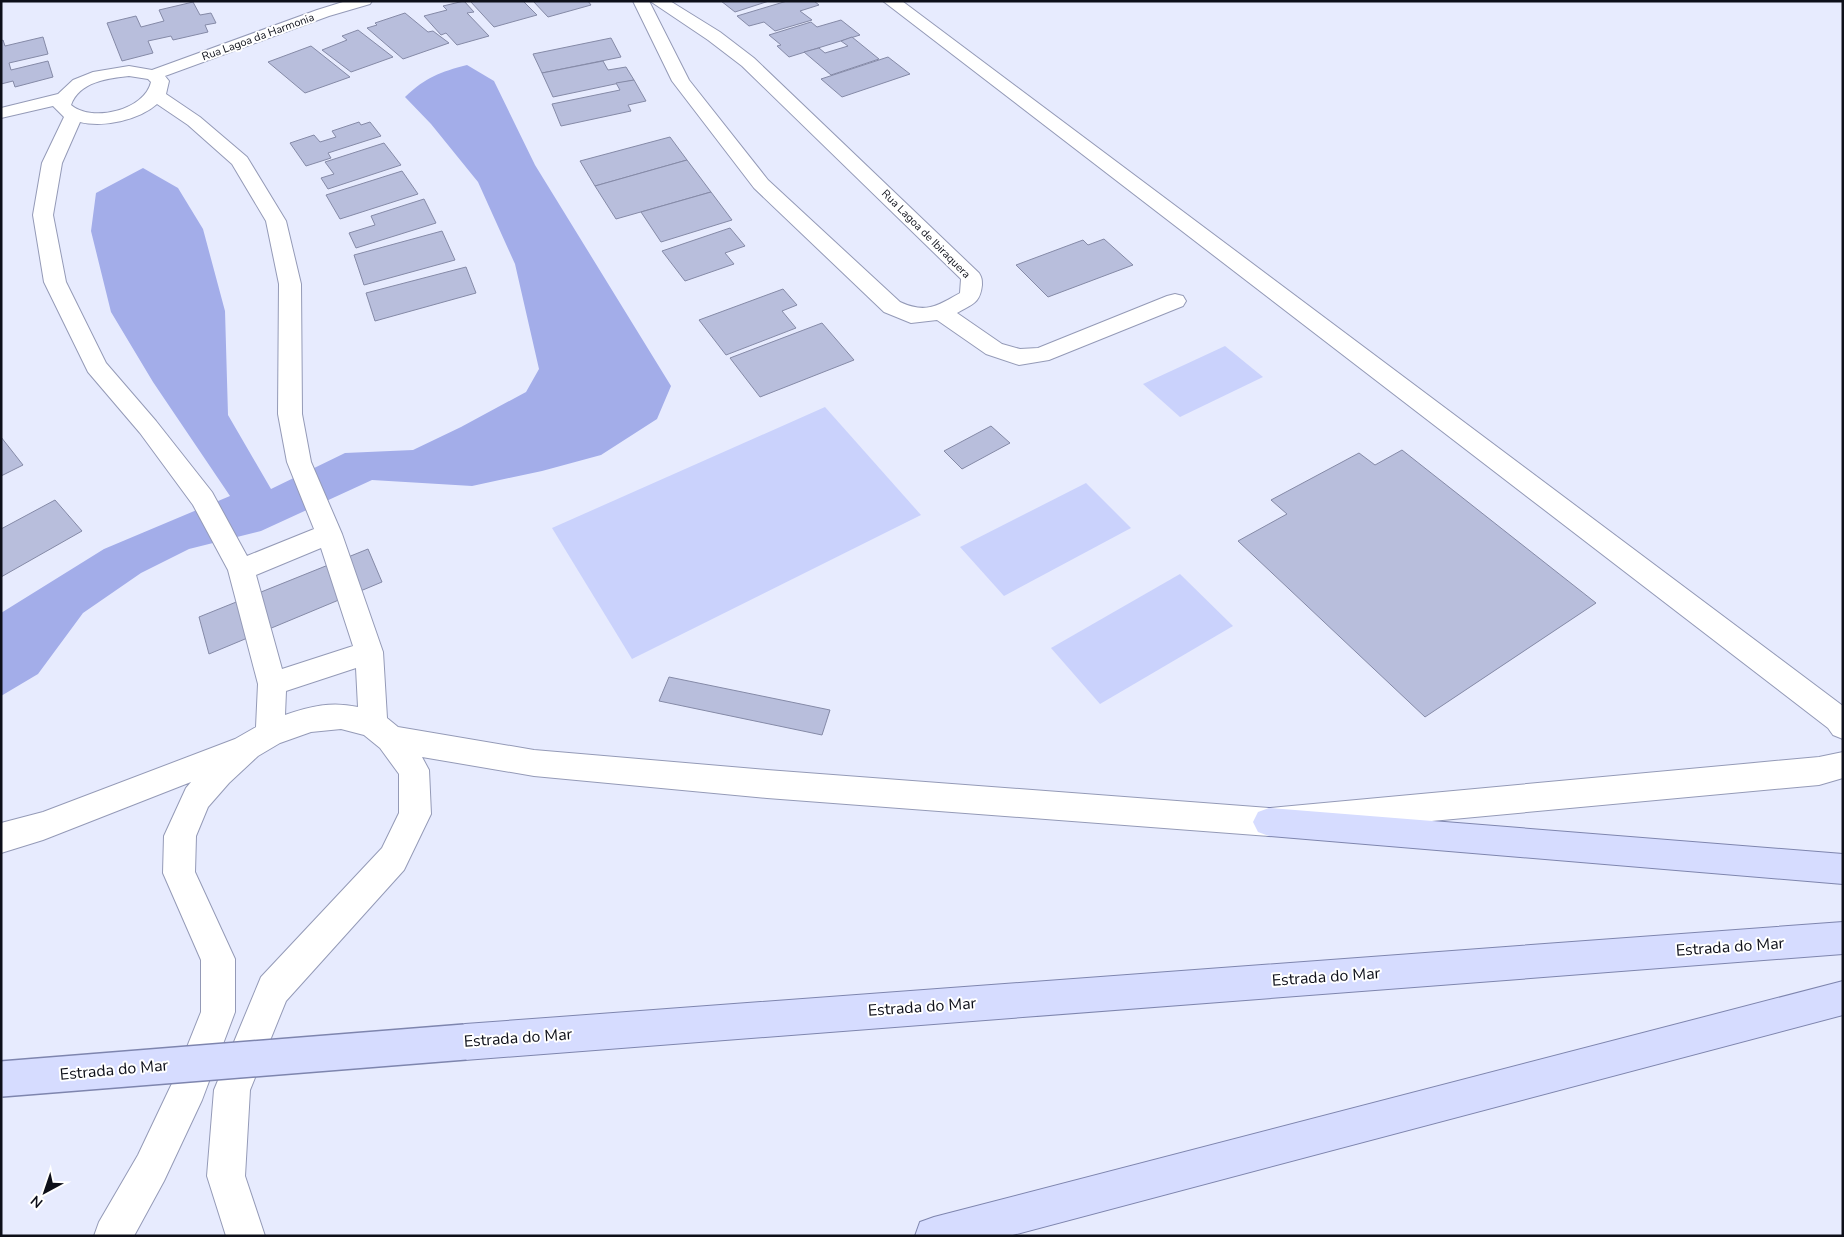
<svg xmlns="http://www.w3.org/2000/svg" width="1844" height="1237" viewBox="0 0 1844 1237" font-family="'Nunito Sans',sans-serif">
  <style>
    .green { fill: #cad2fc }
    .water { fill: #a3ade9 }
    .building { fill: #b8bedc; stroke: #858aa7 }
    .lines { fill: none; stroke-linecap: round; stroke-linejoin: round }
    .minor-casing { stroke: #949ab7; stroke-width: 2 }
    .major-casing { stroke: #7e85ae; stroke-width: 2 }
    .minor { fill: #fff; fill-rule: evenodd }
    .major { fill: #d6dcff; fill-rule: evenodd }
    .major-bridge-casing { stroke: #7e85ae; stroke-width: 38; stroke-linecap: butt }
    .major-bridge { stroke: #d6dcff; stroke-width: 35 }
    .labels { text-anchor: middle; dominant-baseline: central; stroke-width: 4; stroke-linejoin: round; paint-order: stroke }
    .far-street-label { font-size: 11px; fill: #0d0f19; stroke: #fff }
    .near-street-label { font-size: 16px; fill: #0d0f19; stroke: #fff }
  </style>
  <rect width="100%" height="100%" fill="#e7ebfe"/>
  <g class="green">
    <polygon points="1225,346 1263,377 1180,417 1143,384"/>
    <polygon points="825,407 921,515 632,659 552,528"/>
    <polygon points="1086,483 1131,528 1004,596 960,547"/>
    <polygon points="1180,574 1233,626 1100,704 1051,648"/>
  </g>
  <path class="water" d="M 467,65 L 494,81 L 535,165 L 671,386 L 657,419 L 601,455 L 542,471 L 472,486 L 372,480 L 261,531 L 189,549 L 141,573 L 83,613 L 38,674 L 1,696 L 1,613 L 104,549 L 230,496 L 153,382 L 111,312 L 91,231 L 96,193 L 143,168 L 178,188 L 203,229 L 225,311 L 228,415 L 271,489 L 345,453 L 413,450 L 461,427 L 526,392 L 539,369 L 515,264 L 478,182 L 431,124 L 405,97 C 426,77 440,72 467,65 Z"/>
  <g class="building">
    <polygon points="464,1 474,12 467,13 489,36 457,45 446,33 441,35 424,16 447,10 443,6"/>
    <polygon points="470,1 523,1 537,15 494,27"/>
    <polygon points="533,1 588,1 591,5 548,17"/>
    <polygon points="721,1 769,1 735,12"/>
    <polygon points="787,1 814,1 819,5 800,11 812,20 775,31 764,22 749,26 737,16"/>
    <polygon points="193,2 200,15 211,13 216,23 205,25 208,32 173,40 171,36 148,41 153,53 122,61 107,23 136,16 141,27 164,21 159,10"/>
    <polygon points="405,13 428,32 433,31 449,43 403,59 367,28 377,25 375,23"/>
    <polygon points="841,20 860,35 789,57 777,46 781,45 769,35 811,22 817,27"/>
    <polygon points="358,30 393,57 351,72 322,50 347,40 342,36"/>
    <polygon points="43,37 48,54 9,63 11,70 48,61 53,77 15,87 13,81 1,84 1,41 3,40 5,46"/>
    <polygon points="852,37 879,59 831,75 804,52 819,48 825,53 848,46 841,41"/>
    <polygon points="611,38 621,57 542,73 533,54"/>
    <polygon points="311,46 350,77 305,93 268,62"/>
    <polygon points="888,57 910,74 842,97 821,79"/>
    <polygon points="603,61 608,70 626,67 634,80 553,97 542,73"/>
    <polygon points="634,80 646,101 628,105 631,111 561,126 552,104 620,90 616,83"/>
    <polygon points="359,122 361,125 370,122 381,136 328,153 331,158 306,166 290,143 314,135 320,142 336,137 332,131"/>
    <polygon points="670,137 687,160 595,186 580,161"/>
    <polygon points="384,143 401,165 328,189 321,178 334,174 325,162"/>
    <polygon points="687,160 711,192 616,219 595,186"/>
    <polygon points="402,171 418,194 340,219 326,195"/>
    <polygon points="711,192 732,220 661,242 641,212"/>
    <polygon points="424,199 436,223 356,248 349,233 375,225 371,216"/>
    <polygon points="730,228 745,246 725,253 734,264 685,281 662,251"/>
    <polygon points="442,231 455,260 364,285 354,255"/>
    <polygon points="1104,239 1133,265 1048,297 1016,265 1083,240 1088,245"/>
    <polygon points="466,267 476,293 375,321 366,293"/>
    <polygon points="783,289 797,305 782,311 796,328 726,355 699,320"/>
    <polygon points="822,323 854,360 760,397 730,358"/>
    <polygon points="991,426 1010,443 962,469 944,451"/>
    <polygon points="1,437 23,465 1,476"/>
    <polygon points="1402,450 1596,603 1425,717 1238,541 1287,514 1271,500 1359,453 1375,465"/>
    <polygon points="55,500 82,531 1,577 1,529"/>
    <polygon points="368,549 382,582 209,654 199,617"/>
    <polygon points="669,677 830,710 822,735 659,701"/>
  </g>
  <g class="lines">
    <defs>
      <g id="minor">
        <path d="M 346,1 L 372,1 L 370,4 L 329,16 L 165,76 L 169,81 L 166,94 L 200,117 L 247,157 L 286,221 L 301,284 L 302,414 L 311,462 L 342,534 L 383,652 L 387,718 L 398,727 L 534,750 L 767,770 L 1269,808 L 1819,757 L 1843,752 L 1843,778 L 1819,785 L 1269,836 L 767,798 L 534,776 L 422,757 L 429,770 L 431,814 L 404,870 L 286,1001 L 250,1090 L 245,1176 L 265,1236 L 226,1236 L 207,1176 L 214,1090 L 261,977 L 382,848 L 399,813 L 399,774 L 380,748 L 364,735 L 341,729 L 311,732 L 280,743 L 258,756 L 229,783 L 208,807 L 196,836 L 195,872 L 235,959 L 235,1012 L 202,1100 L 164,1181 L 134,1236 L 94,1236 L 99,1222 L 138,1155 L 175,1077 L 201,1012 L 201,960 L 163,873 L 164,836 L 186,788 L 191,782 L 43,840 L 1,853 L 1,823 L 43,812 L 235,739 L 256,727 L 258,684 L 228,570 L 193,505 L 140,433 L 88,372 L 44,282 L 33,215 L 42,163 L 64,117 L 53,106 L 1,118 L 1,108 L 58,94 L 73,80 L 93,72 L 129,66 L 152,70 L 317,10 ZM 129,76 L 148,79 L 151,82 C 145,110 92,123 71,105 C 79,82 108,78 129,76 ZM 157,104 L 188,125 L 232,164 L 266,221 L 279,284 L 278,414 L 287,462 L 314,529 L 247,556 L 212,492 L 156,421 L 106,363 L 66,282 L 53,215 L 62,163 L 80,122 C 103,128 139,120 157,104 ZM 321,548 L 353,646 L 282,669 L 256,575 ZM 356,668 L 358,707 C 332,701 310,706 285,715 L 286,691 Z"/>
        <path d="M 633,1 L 649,1 L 689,80 L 768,180 L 900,302 C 926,314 937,306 960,293 L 961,279 L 742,66 L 708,40 L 650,1 L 670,1 L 720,32 L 754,58 L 979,273 C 982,278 982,280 982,285 C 980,304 972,304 957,313 L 1002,344 L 1020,349 L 1038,348 L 1167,296 L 1175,294 L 1183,296 L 1186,301 L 1183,306 L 1049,360 L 1019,365 L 986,354 L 937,320 L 911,323 L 884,312 L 754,188 L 672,81 Z"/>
        <polygon points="883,1 902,1 1843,706 1843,739 1833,735 1828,728"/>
      </g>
      <g id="major">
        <polygon points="1269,808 1843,854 1843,884 1269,836 1258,832 1253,822 1258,812"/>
        <polygon points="1843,922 1843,954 465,1060 452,1055 447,1042 452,1029 465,1024"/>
        <polygon points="1843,981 1843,1015 1009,1236 915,1236 920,1222 934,1217"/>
      </g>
    </defs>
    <use href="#minor" class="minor-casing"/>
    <use href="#major" class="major-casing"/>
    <use href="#minor" class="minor"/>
    <use href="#major" class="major"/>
    <defs>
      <polyline id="major-bridge" points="1,1079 465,1042"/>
    </defs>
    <use href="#major-bridge" class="major-bridge-casing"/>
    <use href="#major-bridge" class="major-bridge"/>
  </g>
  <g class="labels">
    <g class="far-street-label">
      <text transform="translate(258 37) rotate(-20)">Rua Lagoa da Harmonia</text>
      <text transform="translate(926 234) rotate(45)">Rua Lagoa de Ibiraquera</text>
    </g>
    <g class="near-street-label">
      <text transform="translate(1730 947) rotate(-4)">Estrada do Mar</text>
      <text transform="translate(1326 977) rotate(-4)">Estrada do Mar</text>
      <text transform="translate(922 1007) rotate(-4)">Estrada do Mar</text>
      <text transform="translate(518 1038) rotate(-4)">Estrada do Mar</text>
      <text transform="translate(114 1070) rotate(-5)">Estrada do Mar</text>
    </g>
  </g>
  <rect width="1844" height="1237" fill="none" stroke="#0d0f19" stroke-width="5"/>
  <g transform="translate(45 1192) rotate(220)" stroke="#ffffff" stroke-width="4" paint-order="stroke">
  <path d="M0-4L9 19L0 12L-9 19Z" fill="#0d0f19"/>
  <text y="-8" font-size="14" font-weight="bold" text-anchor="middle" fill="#0d0f19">N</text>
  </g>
</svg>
